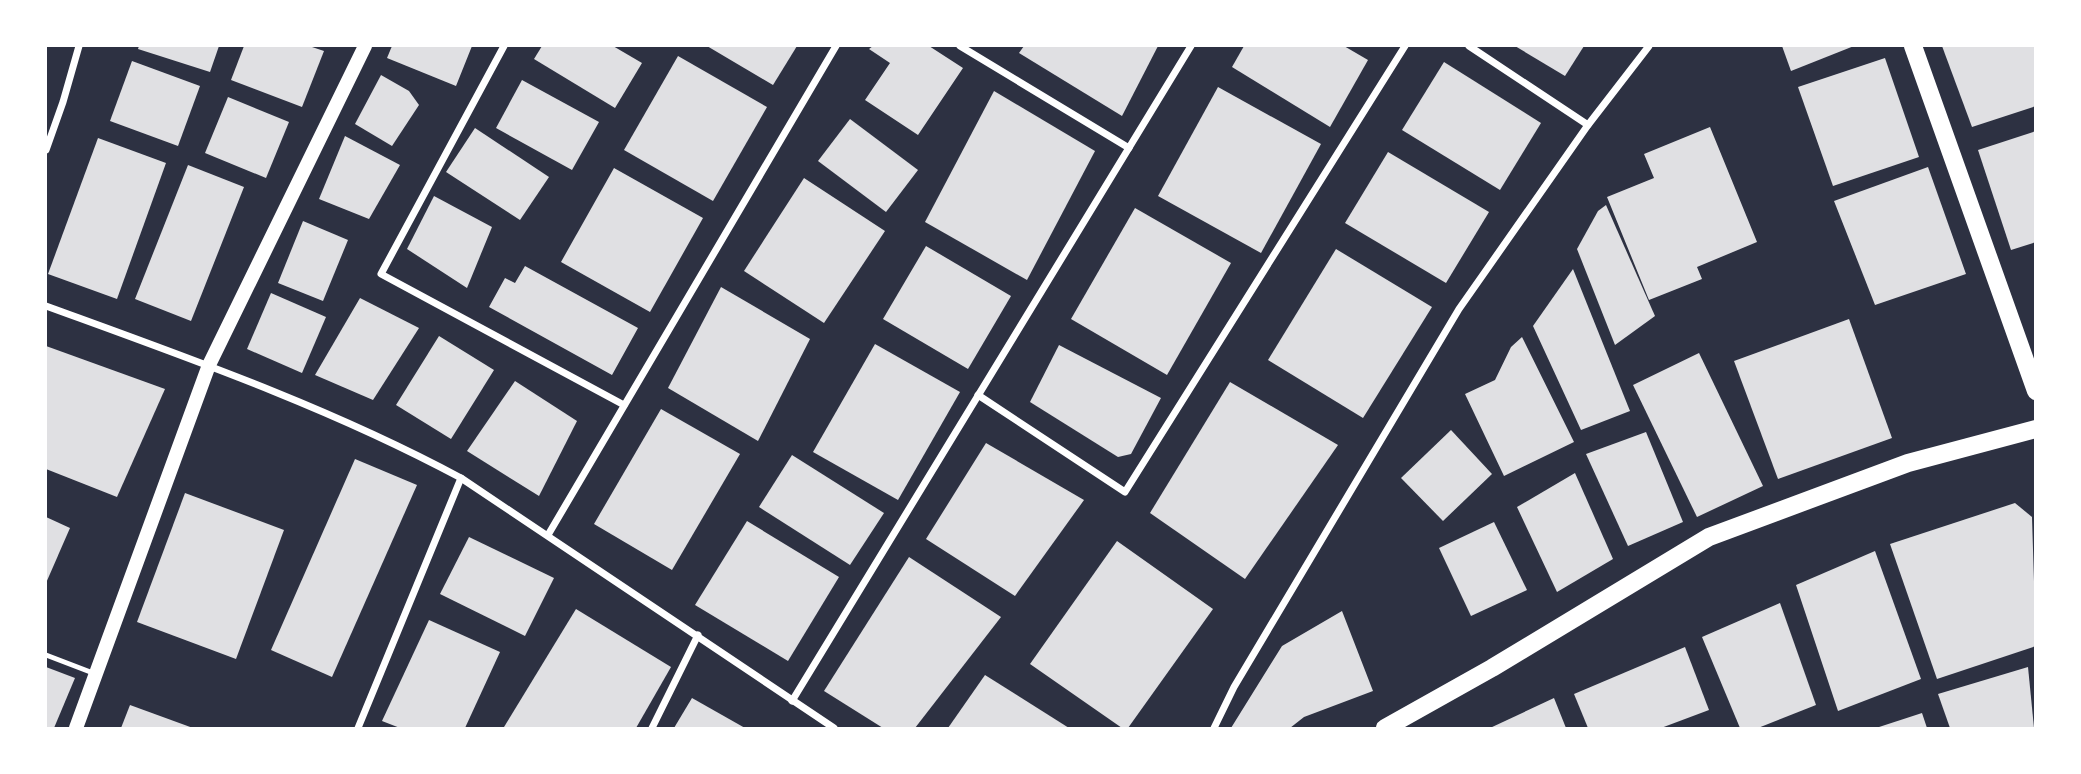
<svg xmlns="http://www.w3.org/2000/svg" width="2081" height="774" viewBox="0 0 2081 774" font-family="Roboto,sans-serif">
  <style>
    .building { fill: #e0e0e3 }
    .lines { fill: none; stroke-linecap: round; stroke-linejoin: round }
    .service { stroke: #fff; stroke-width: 5 }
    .minor { stroke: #fff; stroke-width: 7 }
    .secondary { stroke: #fff; stroke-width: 14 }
    .primary { stroke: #fff; stroke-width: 18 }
  </style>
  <rect width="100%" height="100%" fill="#2d3142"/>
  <g class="building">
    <polygon points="139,46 219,46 210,72 138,49"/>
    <polygon points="244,46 309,46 324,51 302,107 231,80"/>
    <polygon points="392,46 472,46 456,86 387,58"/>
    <polygon points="542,46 613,46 642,63 615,108 534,59"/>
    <polygon points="707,46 797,46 773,85"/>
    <polygon points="873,46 929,46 963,68 918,135 865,100 890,63 869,49"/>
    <polygon points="1024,46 1158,46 1122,116 1019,53"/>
    <polygon points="1244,46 1344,46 1368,60 1330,127 1232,67"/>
    <polygon points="1515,46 1584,46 1565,76"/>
    <polygon points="1782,46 1854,46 1791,71"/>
    <polygon points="1942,46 2036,46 2036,106 1972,127"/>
    <polygon points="678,56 767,107 713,201 624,150"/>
    <polygon points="1885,58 1919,157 1833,186 1798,87"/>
    <polygon points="132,61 200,86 178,146 110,121"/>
    <polygon points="1444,62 1541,123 1500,190 1402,130"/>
    <polygon points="381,75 409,91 419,105 392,146 355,124"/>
    <polygon points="522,80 599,122 572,170 496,128"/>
    <polygon points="1218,87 1321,144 1261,253 1158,196"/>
    <polygon points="994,91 1095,151 1027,280 925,222"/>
    <polygon points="228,97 289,122 266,178 205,153"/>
    <polygon points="850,119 918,170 886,212 818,161"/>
    <polygon points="1710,127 1757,242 1697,267 1702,279 1649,300 1607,197 1654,178 1644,154"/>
    <polygon points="475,128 549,177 520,220 446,172"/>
    <polygon points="2036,131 2036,242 2011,250 1978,150"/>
    <polygon points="345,136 400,165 369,219 319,199"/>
    <polygon points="98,138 166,163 117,299 48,274"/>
    <polygon points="1388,152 1489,212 1446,283 1345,223"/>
    <polygon points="188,165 244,187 191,321 135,299"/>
    <polygon points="1928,167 1966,274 1875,305 1834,201"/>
    <polygon points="614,168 703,218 650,312 561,262"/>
    <polygon points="804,178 885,231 824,323 744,271"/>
    <polygon points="434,196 492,227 467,288 407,249"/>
    <polygon points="1606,205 1655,316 1615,345 1577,249 1598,211"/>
    <polygon points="1135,208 1231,263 1167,375 1071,319"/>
    <polygon points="303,221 348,240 323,301 278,283"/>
    <polygon points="926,246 1011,296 968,369 883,319"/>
    <polygon points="1336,249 1432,307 1363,418 1268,360"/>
    <polygon points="525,266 638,328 612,375 489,307 505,278 515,283"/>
    <polygon points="1573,269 1630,411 1581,430 1533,326"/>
    <polygon points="721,287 810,339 758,441 668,388"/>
    <polygon points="271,293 326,317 302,373 247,349"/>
    <polygon points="360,298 419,328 373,400 315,375"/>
    <polygon points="1849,319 1892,438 1778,479 1734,361"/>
    <polygon points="439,336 494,370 451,439 396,405"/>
    <polygon points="1522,337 1574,442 1504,476 1465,394 1495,380 1511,347"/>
    <polygon points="875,344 960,392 898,500 813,452"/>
    <polygon points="1059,345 1161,398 1131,454 1118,457 1030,402"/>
    <polygon points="46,346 165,389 117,497 46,469"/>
    <polygon points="1699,353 1763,486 1697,517 1633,385"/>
    <polygon points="515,381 577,421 539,496 467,451"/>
    <polygon points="1230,382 1338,445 1245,579 1150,513"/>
    <polygon points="661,409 740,454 672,570 594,524"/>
    <polygon points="1451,430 1492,474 1443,521 1401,478"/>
    <polygon points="1646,432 1683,522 1628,546 1586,454"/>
    <polygon points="986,443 1084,500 1015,596 926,539"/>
    <polygon points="792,455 884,513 850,565 759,507"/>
    <polygon points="355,459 417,485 332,677 271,650"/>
    <polygon points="1575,473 1613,559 1557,592 1517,507"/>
    <polygon points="185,493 284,530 236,659 137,622"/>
    <polygon points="2015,503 2032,517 2036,646 1937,679 1890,544"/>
    <polygon points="46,517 70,528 46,583"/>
    <polygon points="747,521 839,577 788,661 695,605"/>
    <polygon points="1494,522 1527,590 1471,616 1439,548"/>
    <polygon points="469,537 554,578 525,636 440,594"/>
    <polygon points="1117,541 1213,609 1128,728 1122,728 1030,664"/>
    <polygon points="1875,551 1921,679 1838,711 1796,585"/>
    <polygon points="909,557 1001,617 915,728 883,728 824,691"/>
    <polygon points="1780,603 1816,705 1758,728 1740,728 1702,637"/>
    <polygon points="576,609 671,667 636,728 506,728 504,727"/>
    <polygon points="1342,611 1373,691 1304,717 1290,728 1231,728 1282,646"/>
    <polygon points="429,620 500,652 465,728 400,728 382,721"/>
    <polygon points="1685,647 1709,710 1661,728 1588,728 1574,694"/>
    <polygon points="46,667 75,678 54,728 46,728"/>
    <polygon points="2028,667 2034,728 1950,728 1938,694"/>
    <polygon points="985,675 1069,728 948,728"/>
    <polygon points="692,698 745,728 674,728"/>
    <polygon points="1554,698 1566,728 1490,728"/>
    <polygon points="130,705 193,728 121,728"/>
    <polygon points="1922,713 1927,728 1876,728"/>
  </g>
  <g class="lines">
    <polyline class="service" points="46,655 93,673"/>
    <g class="minor">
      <polyline points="504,46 381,274 624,405"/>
      <polyline points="960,46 1129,148"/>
      <polyline points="1469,46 1588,125"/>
      <polyline points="46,150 63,102 79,46"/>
      <path d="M 46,306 C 186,357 329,407 461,478 L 834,728"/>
      <polyline points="978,395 1125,492 1405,46"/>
      <polyline points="548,535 836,46"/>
      <polyline points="792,701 1191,46"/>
      <polyline points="358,728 461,478"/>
      <polyline points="652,728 698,635"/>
      <polyline points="1214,728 1234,687 1459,309 1588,125 1649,46"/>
    </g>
    <polyline class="secondary" points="76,728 209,365 365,46"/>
    <g class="primary">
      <polyline points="1913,46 2036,391"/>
      <polyline points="1385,728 1492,668 1709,537 1908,463 2036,429"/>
    </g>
  </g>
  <rect width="2081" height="774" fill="none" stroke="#ffffff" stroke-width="94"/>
</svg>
